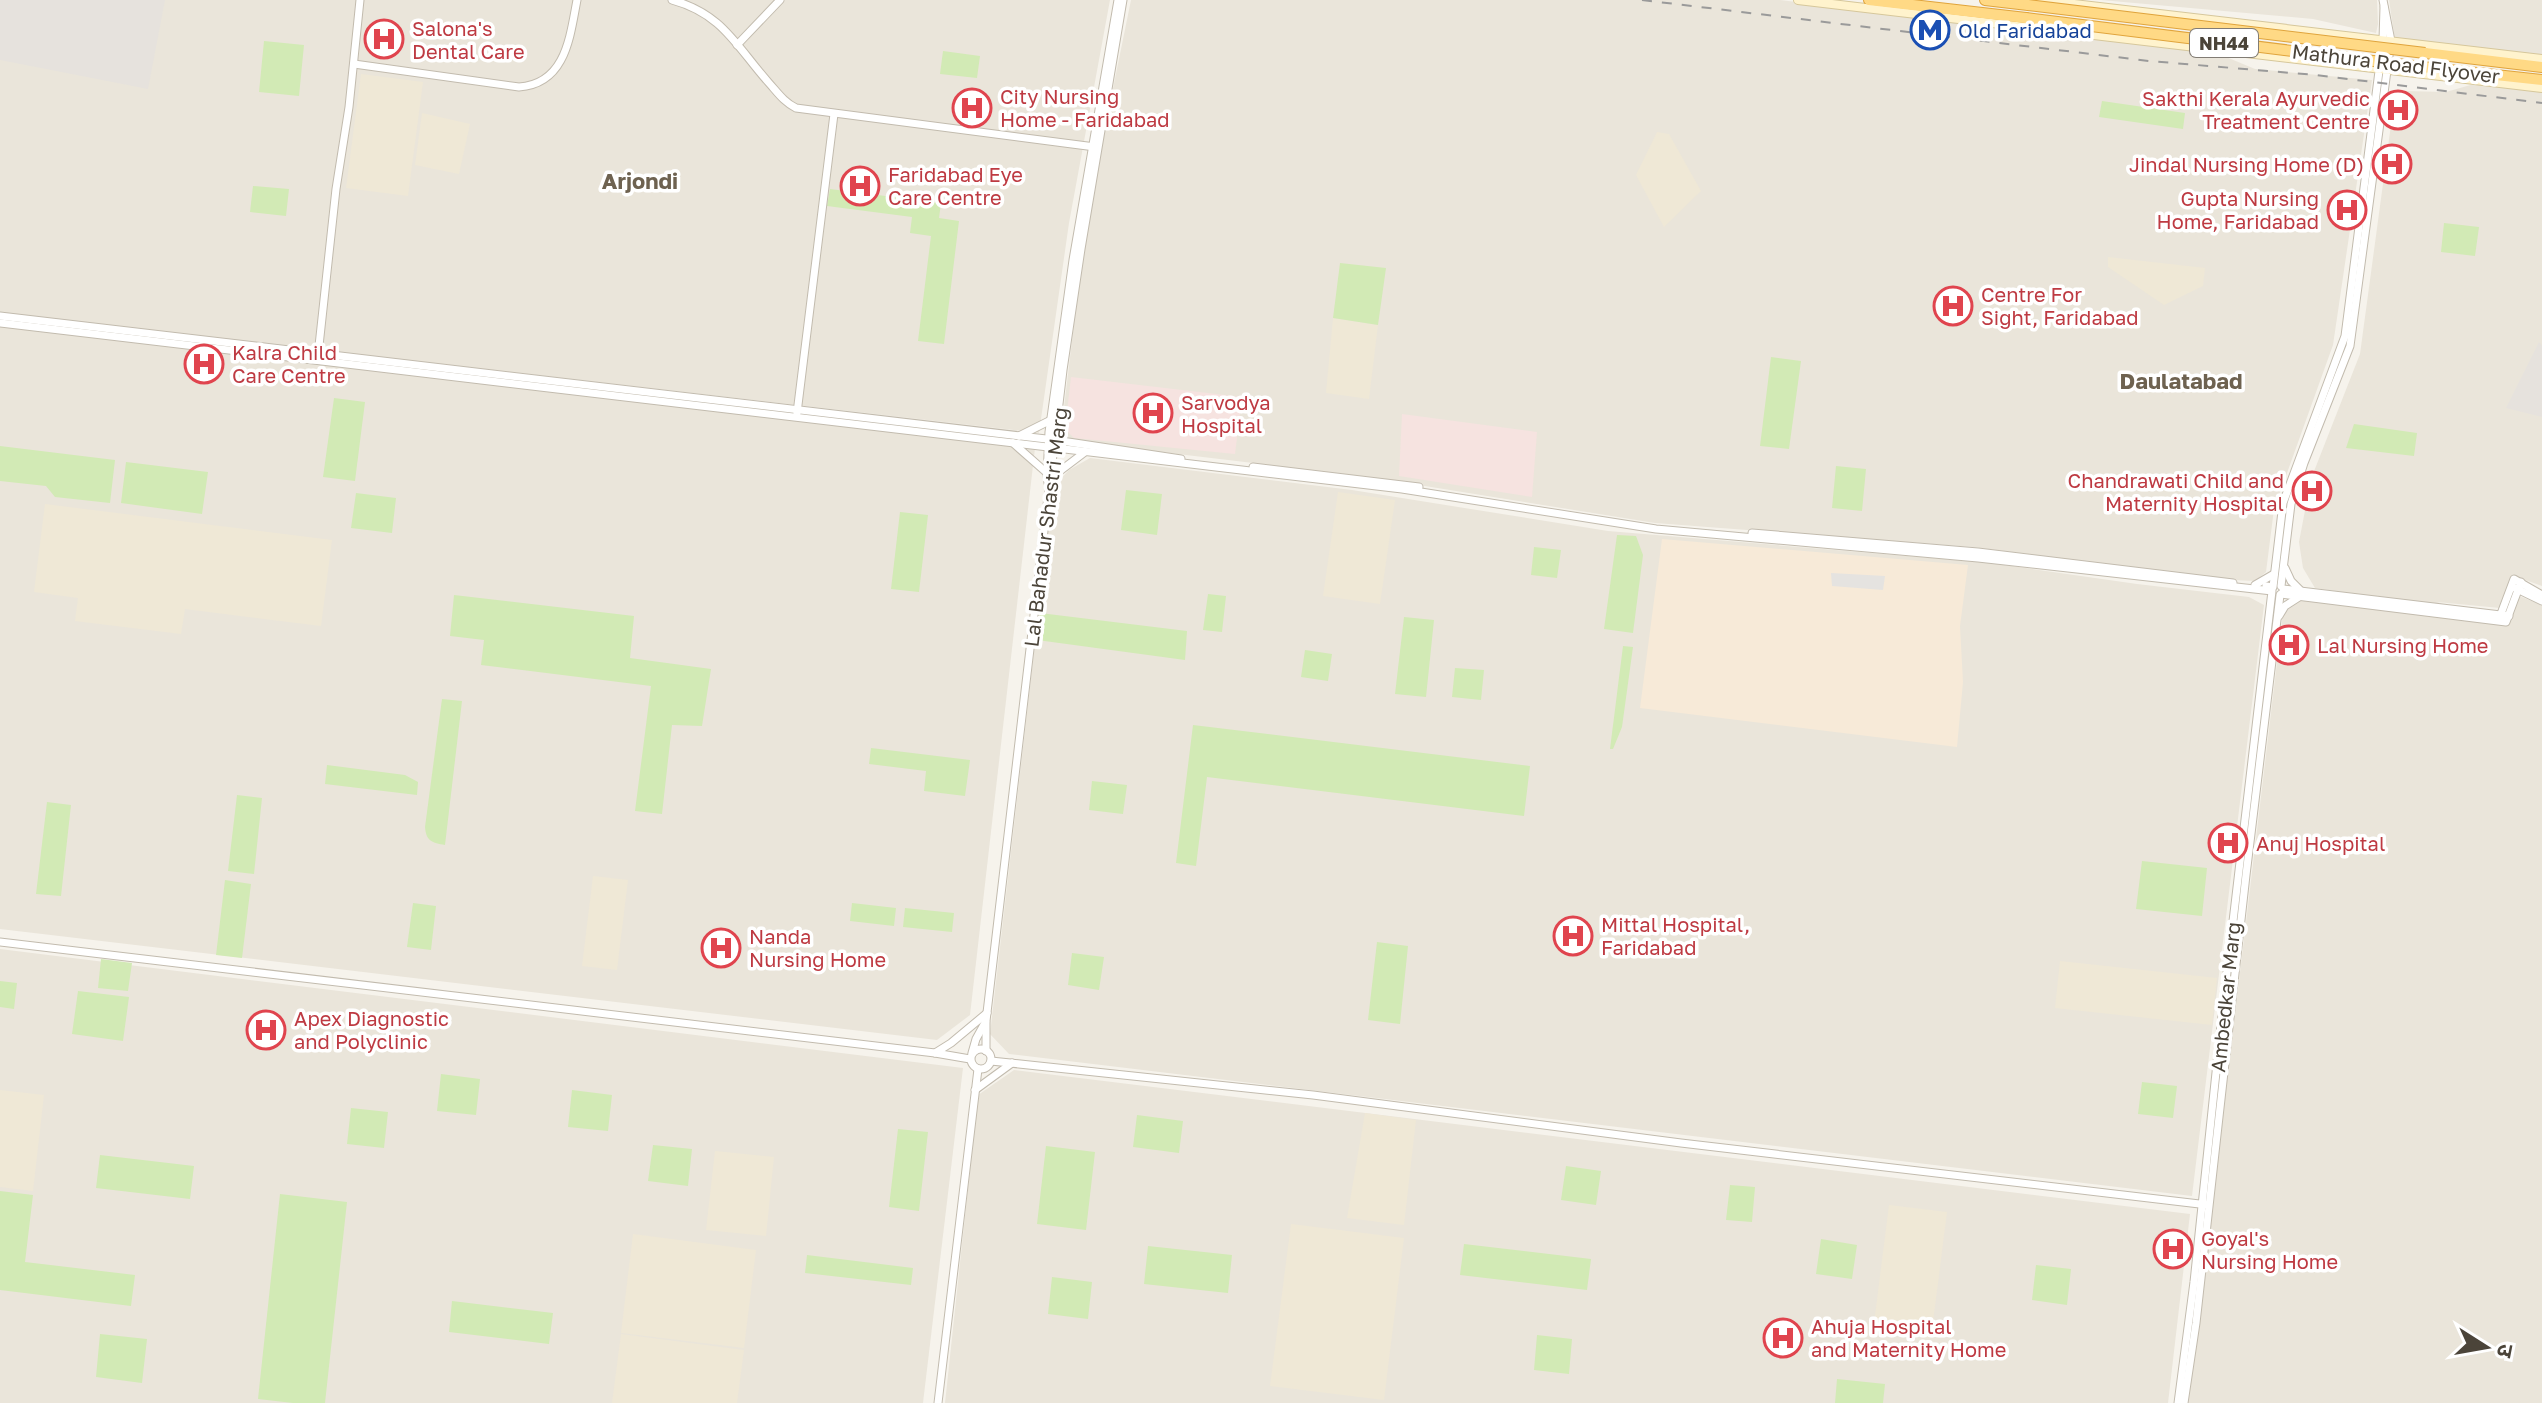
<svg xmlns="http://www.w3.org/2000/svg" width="2542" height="1403" viewBox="0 0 2542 1403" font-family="'Golos Text','Noto Sans Devanagari',sans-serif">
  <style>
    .residential { fill: #eae5da }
    .commercial { fill: #f7ead8 }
    .industrial { fill: #e6e2dd }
    .education { fill: #efe8d6 }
    .medical { fill: #f6e3e0 }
    .green { fill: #d2eab5 }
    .parking { fill: #e5e3e0 }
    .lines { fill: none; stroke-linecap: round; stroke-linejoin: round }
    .tertiary-casing { stroke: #c2bbae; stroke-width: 9 }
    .secondary-casing { stroke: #d6c79b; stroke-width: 10 }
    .trunk-casing { stroke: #e0a43c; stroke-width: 12 }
    .tertiary { stroke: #fff; stroke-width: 7 }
    .secondary { stroke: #fff3cd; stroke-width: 8 }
    .trunk { stroke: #ffd985; stroke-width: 10 }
    .rail { stroke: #9a9a9a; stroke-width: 2; stroke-dasharray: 10 10; stroke-linecap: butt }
    .trunk-bridge-casing { stroke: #e0a43c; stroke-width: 12; stroke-linecap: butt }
    .trunk-bridge { stroke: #ffd985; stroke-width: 10 }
    .labels { text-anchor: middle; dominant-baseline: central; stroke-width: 7; stroke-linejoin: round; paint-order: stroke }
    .shield { fill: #fff; stroke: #817c74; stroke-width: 2 }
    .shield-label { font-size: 18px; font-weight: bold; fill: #4b4439 }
    .health-label { font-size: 20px; fill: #be3a42; stroke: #fff; text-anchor: start }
    .transit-label { font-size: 20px; fill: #164399; stroke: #fff; text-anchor: start }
    .street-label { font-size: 20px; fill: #4b4439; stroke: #fff }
    .neighbourhood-label { font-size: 22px; font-weight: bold; fill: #6e6250; stroke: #fff }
  </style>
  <rect width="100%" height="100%" fill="#f6f3ec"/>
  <g class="residential">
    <polygon points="0,0 1110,0 1069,223 1039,433 0,313"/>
    <polygon points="1131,0 1780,0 2219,54 2255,69 2372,80 2333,345 2274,509 2266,572 2255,581 2232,580 1973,547 1655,523 1369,477 1077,442 1066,436 1062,424 1087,216"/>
    <polygon points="2101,0 2377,0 2378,24 2376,33 2313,19"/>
    <polygon points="2389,0 2542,0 2542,57 2395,40"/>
    <polygon points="2474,84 2542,91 2542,586 2514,576 2500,608 2437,602 2455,609 2315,588 2303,568 2299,542 2311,479 2360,354 2395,95 2404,91 2446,92"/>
    <polygon points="0,326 1035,448 970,1015 937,1040 0,929"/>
    <polygon points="1090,458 1352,490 1608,531 1991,563 2137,584 2249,597 2264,605 2192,1196 1009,1054 990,1034 1053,487 1069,470"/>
    <polygon points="2519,596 2542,605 2542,1403 2184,1403 2234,1023 2283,612 2293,599 2508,626"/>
    <polygon points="0,949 963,1068 923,1403 0,1403"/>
    <polygon points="1014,1070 2190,1214 2168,1403 945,1403 978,1095"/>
  </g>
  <polygon class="commercial" points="1662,539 1968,565 1960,626 1963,682 1957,747 1640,708"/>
  <g class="industrial">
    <polygon points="0,0 165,0 148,89 0,60"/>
    <polygon points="2539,342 2542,346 2542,417 2506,408"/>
  </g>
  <g class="education">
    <polygon points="361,74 423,82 408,196 346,188"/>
    <polygon points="422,113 470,124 459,174 415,165"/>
    <polygon points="1657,132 1669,134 1701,191 1664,227 1636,175"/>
    <polygon points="2108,257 2205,268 2203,286 2164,305 2108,267"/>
    <polygon points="1333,318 1378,325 1369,399 1326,393"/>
    <polygon points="1338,492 1395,500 1380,604 1323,596"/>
    <polygon points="45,504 332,540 321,626 185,609 181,634 75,621 78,598 34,592"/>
    <polygon points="593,876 628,880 617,970 582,966"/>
    <polygon points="2060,961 2217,978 2212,1025 2055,1008"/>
    <polygon points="0,1090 44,1095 33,1191 0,1187"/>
    <polygon points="1365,1113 1416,1120 1404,1225 1347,1218"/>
    <polygon points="715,1151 774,1157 766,1236 706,1230"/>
    <polygon points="1889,1205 1947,1212 1931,1338 1873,1331"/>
    <polygon points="1291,1224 1404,1238 1384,1400 1270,1386"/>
    <polygon points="633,1234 756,1250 744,1348 621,1333"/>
    <polygon points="621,1334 744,1350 737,1403 612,1403"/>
  </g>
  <g class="medical">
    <polygon points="1071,377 1242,397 1235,454 1074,438 1065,429"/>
    <polygon points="1402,414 1537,432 1532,497 1399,476"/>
  </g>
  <g class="green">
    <polygon points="264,41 304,45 299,96 259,92"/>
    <polygon points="943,51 980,56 977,78 940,74"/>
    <polygon points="2102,101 2185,113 2183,129 2099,117"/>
    <polygon points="253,186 289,189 286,216 250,212"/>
    <polygon points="830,189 941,203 939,218 959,221 944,344 918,341 931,236 910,233 912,217 827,206"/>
    <polygon points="2444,223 2479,227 2475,256 2441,252"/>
    <polygon points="1340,263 1386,268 1378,325 1333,318"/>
    <polygon points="1771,357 1801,361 1789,449 1760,446"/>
    <polygon points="334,398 365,402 355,481 323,477"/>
    <polygon points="2354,424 2417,433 2414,456 2346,448"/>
    <polygon points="0,446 115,460 110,503 55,497 46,486 0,481"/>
    <polygon points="126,462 208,472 202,514 121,503"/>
    <polygon points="1836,466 1866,469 1862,511 1832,508"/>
    <polygon points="1126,490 1162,494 1157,535 1121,530"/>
    <polygon points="356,493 396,498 392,533 351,528"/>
    <polygon points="900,512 928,515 919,592 891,589"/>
    <polygon points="1617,535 1636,536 1643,555 1633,633 1604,629"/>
    <polygon points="1534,547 1561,550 1557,578 1531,575"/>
    <polygon points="1208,594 1226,596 1222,632 1203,630"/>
    <polygon points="454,595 634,616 630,658 711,669 702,726 672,725 662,814 635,811 651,686 481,665 484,640 450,636"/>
    <polygon points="1040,613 1187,631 1185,660 1037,640"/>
    <polygon points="1404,617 1434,620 1426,697 1395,694"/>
    <polygon points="1623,646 1633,647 1622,727 1613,749 1610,749"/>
    <polygon points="1305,650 1332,654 1328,681 1301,677"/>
    <polygon points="1455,668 1484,670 1481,700 1452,697"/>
    <path d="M 442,699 L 462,701 L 445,845 C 432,843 426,841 425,827 Z"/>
    <polygon points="1193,725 1530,766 1524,816 1207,777 1196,866 1176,863"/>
    <polygon points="871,748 970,760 965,796 924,791 926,771 869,764"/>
    <polygon points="327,765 405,775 418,782 417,795 325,784"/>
    <polygon points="1092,781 1127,785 1123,814 1089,810"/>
    <polygon points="237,795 262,798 254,874 228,871"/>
    <polygon points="47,802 71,805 61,896 36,894"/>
    <polygon points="2142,861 2207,868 2202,916 2136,909"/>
    <polygon points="225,880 251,884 242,958 216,955"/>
    <polygon points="413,903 436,906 431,950 407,947"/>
    <polygon points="852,903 896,908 894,926 850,921"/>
    <polygon points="905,908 954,913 952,932 903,927"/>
    <polygon points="1377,942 1408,946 1400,1024 1368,1020"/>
    <polygon points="1072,953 1104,957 1099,990 1068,985"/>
    <polygon points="101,959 132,963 128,991 98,988"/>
    <polygon points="0,981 17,983 14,1009 0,1007"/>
    <polygon points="78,991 129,997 123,1041 72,1034"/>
    <polygon points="441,1074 480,1079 476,1115 437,1111"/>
    <polygon points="2142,1082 2177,1086 2173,1118 2138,1114"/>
    <polygon points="572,1090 612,1095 608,1131 568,1127"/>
    <polygon points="351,1108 388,1112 384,1148 347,1144"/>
    <polygon points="1137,1115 1183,1121 1179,1153 1133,1147"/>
    <polygon points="898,1129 928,1132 919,1211 889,1207"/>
    <polygon points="653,1145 692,1149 688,1186 648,1181"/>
    <polygon points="1046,1146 1095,1152 1086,1230 1037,1224"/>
    <polygon points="100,1155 194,1166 190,1199 96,1188"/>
    <polygon points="1566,1166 1601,1171 1596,1205 1561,1200"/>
    <polygon points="1730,1185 1755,1187 1752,1222 1726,1220"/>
    <polygon points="0,1191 33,1195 25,1262 135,1275 131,1306 0,1290"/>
    <polygon points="280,1194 347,1202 325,1403 293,1403 258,1399"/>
    <polygon points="1821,1239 1857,1245 1852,1279 1816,1274"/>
    <polygon points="1464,1244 1591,1259 1587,1290 1460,1275"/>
    <polygon points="1148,1246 1232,1255 1228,1293 1144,1284"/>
    <polygon points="807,1255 913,1268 911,1285 805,1273"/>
    <polygon points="2036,1265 2071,1269 2067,1305 2032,1300"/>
    <polygon points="1052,1277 1092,1282 1088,1319 1048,1314"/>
    <polygon points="452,1301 553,1313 549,1344 449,1332"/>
    <polygon points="100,1334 147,1339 142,1383 96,1377"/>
    <polygon points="1537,1335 1572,1339 1569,1374 1534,1370"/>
    <polygon points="1837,1379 1885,1384 1883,1403 1835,1403"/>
  </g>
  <polygon class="parking" points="1831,573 1885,576 1883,590 1832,586"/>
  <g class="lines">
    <defs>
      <g id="tertiary">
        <path d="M 672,0 C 723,14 736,46 769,83 C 778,93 784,102 796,108 L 1095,147"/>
        <polyline points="737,45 780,0"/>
        <path d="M 354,64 L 519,87 C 566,84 570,36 577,0"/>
        <polyline points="0,316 1055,440 1181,459"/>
        <polyline points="0,323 1402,489 1656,529 1978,558 2272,591 2223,1006 2194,1282 2178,1403"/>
        <polyline points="318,355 336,189 349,107 360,0"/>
        <polyline points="797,413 834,114"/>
        <polyline points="1019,436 1051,420"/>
        <polyline points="1013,443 1047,473"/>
        <polyline points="1253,467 1419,487"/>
        <polyline points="1052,477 1085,452"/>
        <polyline points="1048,483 1047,477 1049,432 1073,260 1118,0"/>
        <polyline points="1752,533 1978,552 2233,583"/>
        <polyline points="2285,568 2291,581 2300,590"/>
        <polyline points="2255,585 2274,574"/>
        <polyline points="2266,586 2273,587 2283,503 2345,336 2383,40 2384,7"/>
        <polyline points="2281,586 2291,504 2304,463 2350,346 2391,41 2383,0"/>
        <polyline points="2515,588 2542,601"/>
        <polyline points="2283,589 2509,616"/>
        <polyline points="2281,594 2506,622 2521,582"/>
        <polyline points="2279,616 2285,606 2299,597"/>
        <polyline points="2499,619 2514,579 2542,595"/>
        <polyline points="0,942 935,1053 970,1059"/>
        <polyline points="986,1023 986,1051"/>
        <circle cx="981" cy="1059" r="10"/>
        <polyline points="935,1053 951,1043 987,1013"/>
        <polyline points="972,1053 976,1039 986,1021 1063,370 1081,249 1123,0"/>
        <polyline points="991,1061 1313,1095 1681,1143 2208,1205"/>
        <polyline points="975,1090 1012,1063"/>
        <polyline points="938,1403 978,1069"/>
        <polyline points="2184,1403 2196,1323 2246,875 2280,595"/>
      </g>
      <g id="secondary">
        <polyline points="1798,0 2542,88"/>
        <polyline points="2040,0 2542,59"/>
      </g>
      <g id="trunk">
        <polyline points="1869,0 2026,18"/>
        <polyline points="1985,0 2028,5"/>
        <polyline points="2425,53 2542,67"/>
        <polyline points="2422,67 2542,80"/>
      </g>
    </defs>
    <use href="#tertiary" class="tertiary-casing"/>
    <use href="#secondary" class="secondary-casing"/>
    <use href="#trunk" class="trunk-casing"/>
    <use href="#tertiary" class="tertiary"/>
    <use href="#secondary" class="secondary"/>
    <use href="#trunk" class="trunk"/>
    <polyline class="rail" points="1642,0 2149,61 2316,75 2542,103"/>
    <defs>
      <g id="trunk-bridge">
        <polyline points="2028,5 2425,53"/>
        <polyline points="2026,18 2422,67"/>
      </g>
    </defs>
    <use href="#trunk-bridge" class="trunk-bridge-casing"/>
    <use href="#trunk-bridge" class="trunk-bridge"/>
  </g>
  <defs>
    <symbol id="metro-ring" viewBox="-11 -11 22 22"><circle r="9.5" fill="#fff" stroke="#1a4fb4" stroke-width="1.5"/><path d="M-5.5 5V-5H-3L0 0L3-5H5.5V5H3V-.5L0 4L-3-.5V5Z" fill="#1a4fb4"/></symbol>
    <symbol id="hospital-ring" viewBox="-11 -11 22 22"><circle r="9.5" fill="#fff" stroke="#e0444e" stroke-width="1.5"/><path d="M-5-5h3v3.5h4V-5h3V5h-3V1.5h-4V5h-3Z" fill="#e0444e"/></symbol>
  </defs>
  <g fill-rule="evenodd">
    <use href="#metro-ring" x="1908" y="8" width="44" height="44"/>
    <use href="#hospital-ring" x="362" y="17" width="44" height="44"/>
    <use href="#hospital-ring" x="950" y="86" width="44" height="44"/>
    <use href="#hospital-ring" x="2376" y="88" width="44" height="44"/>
    <use href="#hospital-ring" x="2370" y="142" width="44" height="44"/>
    <use href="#hospital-ring" x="838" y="164" width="44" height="44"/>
    <use href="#hospital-ring" x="2325" y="188" width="44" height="44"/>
    <use href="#hospital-ring" x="1931" y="284" width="44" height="44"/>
    <use href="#hospital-ring" x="182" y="342" width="44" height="44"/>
    <use href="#hospital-ring" x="1131" y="391" width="44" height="44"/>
    <use href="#hospital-ring" x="2290" y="469" width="44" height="44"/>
    <use href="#hospital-ring" x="2267" y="623" width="44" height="44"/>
    <use href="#hospital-ring" x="2206" y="821" width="44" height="44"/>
    <use href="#hospital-ring" x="1551" y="914" width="44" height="44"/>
    <use href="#hospital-ring" x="699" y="926" width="44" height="44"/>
    <use href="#hospital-ring" x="244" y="1008" width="44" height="44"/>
    <use href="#hospital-ring" x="2151" y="1227" width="44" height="44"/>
    <use href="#hospital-ring" x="1761" y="1316" width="44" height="44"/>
  </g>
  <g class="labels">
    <rect class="shield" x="2190" y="29" width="68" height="28" rx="6"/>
    <g class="shield-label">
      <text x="2224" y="43">NH44</text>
    </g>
    <g class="health-label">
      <text x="412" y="28">Salona's<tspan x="412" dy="23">Dental Care</tspan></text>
      <text x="1000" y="96">City Nursing<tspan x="1000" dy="23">Home - Faridabad</tspan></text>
      <text x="2370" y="98" text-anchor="end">Sakthi Kerala Ayurvedic<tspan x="2370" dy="23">Treatment Centre</tspan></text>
      <text x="2364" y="164" text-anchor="end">Jindal Nursing Home (D)</text>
      <text x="888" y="174">Faridabad Eye<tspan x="888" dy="23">Care Centre</tspan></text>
      <text x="2319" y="198" text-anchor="end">Gupta Nursing<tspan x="2319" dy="23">Home, Faridabad</tspan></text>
      <text x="1981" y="294">Centre For<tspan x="1981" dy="23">Sight, Faridabad</tspan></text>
      <text x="232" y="352">Kalra Child<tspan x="232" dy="23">Care Centre</tspan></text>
      <text x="1181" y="402">Sarvodya<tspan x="1181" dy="23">Hospital</tspan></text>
      <text x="2284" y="480" text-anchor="end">Chandrawati Child and<tspan x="2284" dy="23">Maternity Hospital</tspan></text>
      <text x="2317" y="645">Lal Nursing Home</text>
      <text x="2256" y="843">Anuj Hospital</text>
      <text x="1601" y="924">Mittal Hospital,<tspan x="1601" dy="23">Faridabad</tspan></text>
      <text x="749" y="936">Nanda<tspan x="749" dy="23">Nursing Home</tspan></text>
      <text x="294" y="1018">Apex Diagnostic<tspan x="294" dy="23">and Polyclinic</tspan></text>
      <text x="2201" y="1238">Goyal's<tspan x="2201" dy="23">Nursing Home</tspan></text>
      <text x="1811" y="1326">Ahuja Hospital<tspan x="1811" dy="23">and Maternity Home</tspan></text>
    </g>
    <g class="transit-label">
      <text x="1958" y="30">Old Faridabad</text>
    </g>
    <g class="street-label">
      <text transform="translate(2396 63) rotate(7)">Mathura Road Flyover</text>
      <text transform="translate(1045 527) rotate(-83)">Lal Bahadur Shastri Marg</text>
      <text transform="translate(2225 997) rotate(-84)">Ambedkar Marg</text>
    </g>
    <g class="neighbourhood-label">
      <text x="640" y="180">Arjondi</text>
      <text x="2181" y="380">Daulatabad</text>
    </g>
  </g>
  <g transform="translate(2486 1347) rotate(101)" stroke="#ffffff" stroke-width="6" paint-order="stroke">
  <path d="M0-6L14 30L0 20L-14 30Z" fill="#4b4439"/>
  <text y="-12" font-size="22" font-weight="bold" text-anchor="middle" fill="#4b4439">उ</text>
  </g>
</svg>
